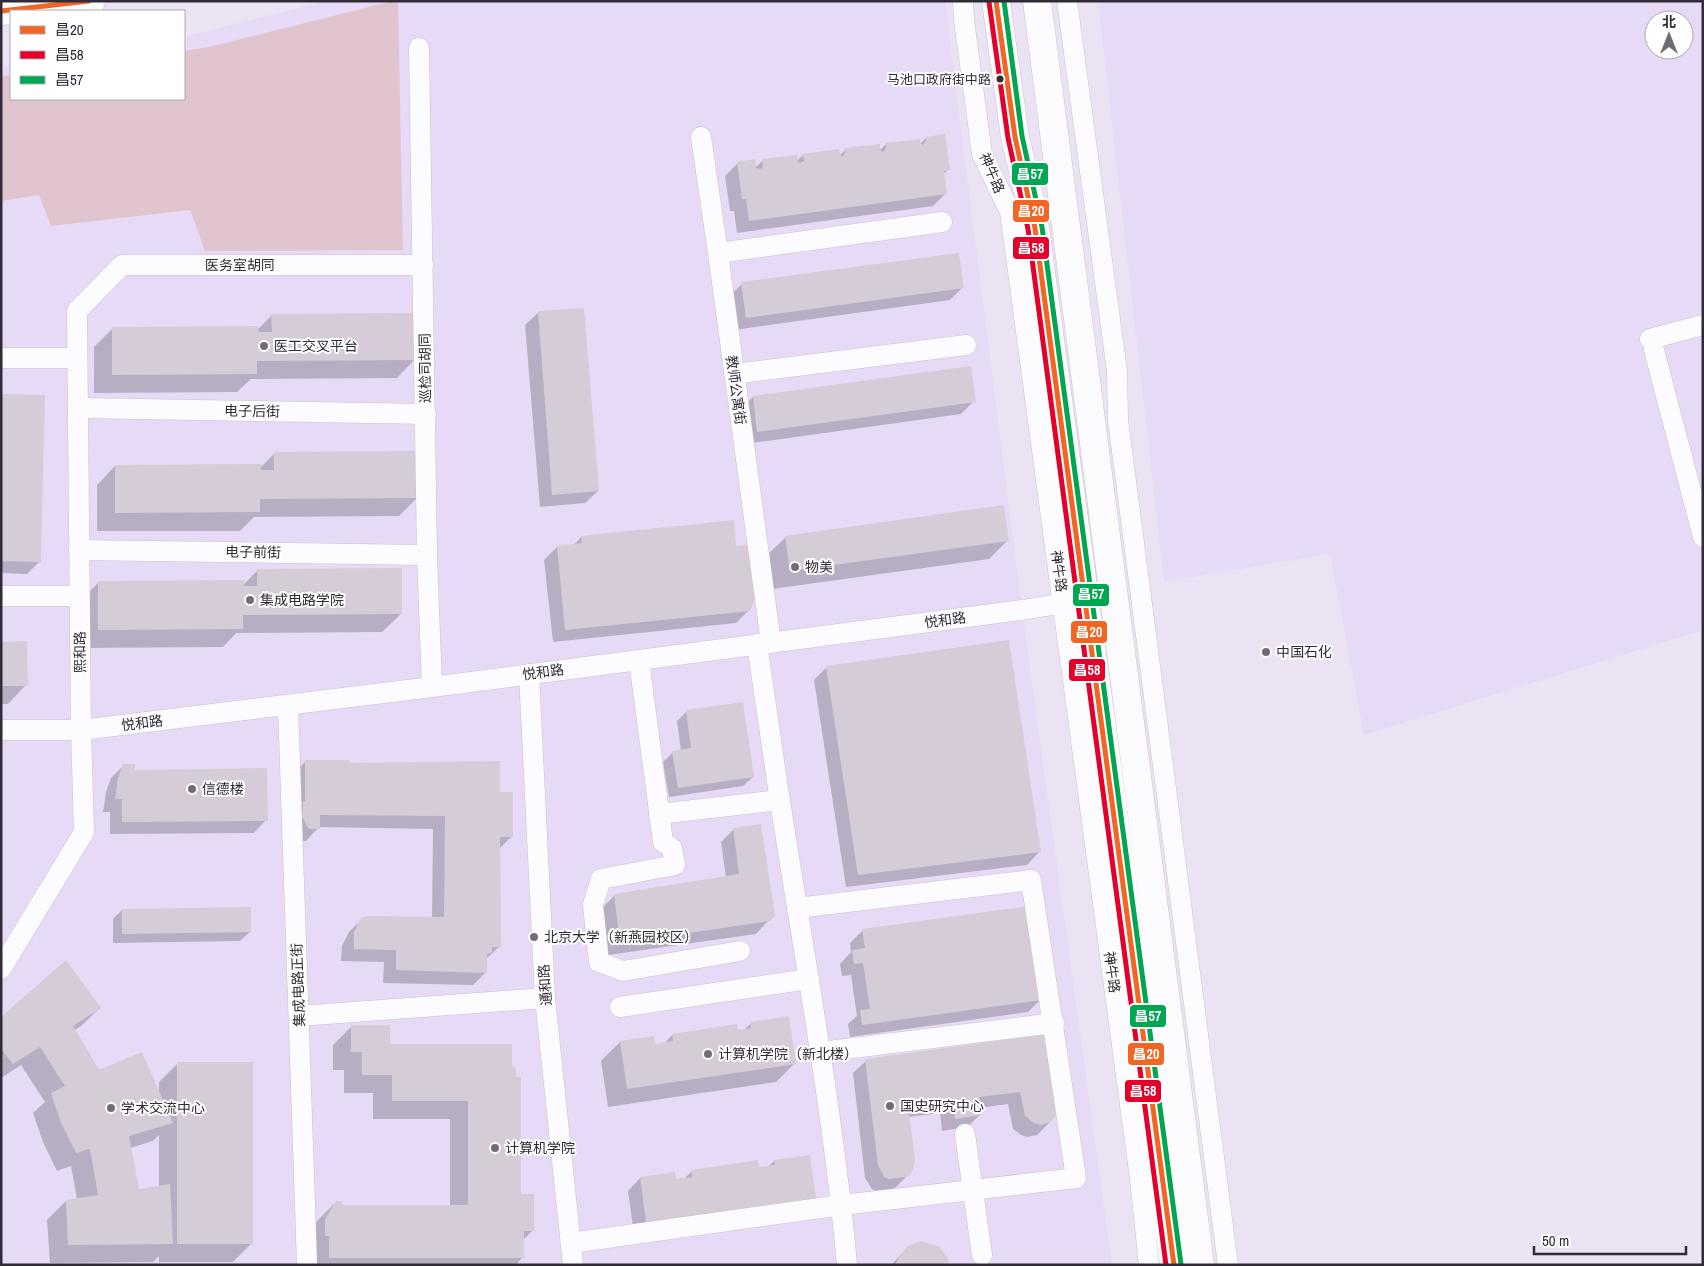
<svg xmlns="http://www.w3.org/2000/svg" width="1704" height="1266" viewBox="0 0 1704 1266" font-family="'Archivo Narrow','Noto Sans SC',sans-serif">
  <style>
    .built { fill: #e7daf6; fill-rule: evenodd }
    .green { fill: #e1c5ce }
    .shadow { fill: #0003; fill-rule: evenodd }
    .building { fill: #d5ccd7 }
    .lines { fill: none; stroke-linecap: round; stroke-linejoin: round }
    .street-casing { stroke: #c9c2cf; stroke-width: 21 }
    .secondary-casing { stroke: #c9c2cf; stroke-width: 29 }
    .street { stroke: #fcfbfd; stroke-width: 20 }
    .secondary { stroke: #fcfbfd; stroke-width: 28 }
    .bus-1-casing { stroke: #fff; stroke-width: 9 }
    .bus-2-casing { stroke: #fff; stroke-width: 9 }
    .bus-3-casing { stroke: #fff; stroke-width: 9 }
    .bus-1 { stroke: #f26522; stroke-width: 5 }
    .bus-2 { stroke: #e4002b; stroke-width: 5 }
    .bus-3 { stroke: #00a651; stroke-width: 5 }
    .bus-dot { fill: #302b36; stroke: #fff; stroke-width: 2 }
    .poi-dot { fill: #716b78; stroke: #fff; stroke-width: 2 }
    .labels { text-anchor: middle; dominant-baseline: central; stroke-width: 4; stroke-linejoin: round; paint-order: stroke }
    .bus-label { font-size: 13px; fill: #302b36; stroke: #fff; text-anchor: end }
    .street-label { font-size: 14px; fill: #302b36; stroke: #fff }
    .poi-label { font-size: 14px; fill: #302b36; stroke: #fff; text-anchor: start }
    .line-badge { stroke: #fff; stroke-width: 2 }
    .badge-label { font-size: 14px; text-anchor: middle; font-weight: bold; fill: #fff }
  </style>
  <rect width="100%" height="100%" fill="#ebe3f4"/>
  <g class="built">
    <polygon points="325,1 945,1 1022,610 1112,1265 1,1265 1,67 11,65 11,99 184,99 184,37"/>
    <path d="M 1098,1 L 1703,1 L 1703,630 L 1364,735 L 1330,554 L 1164,582 ZM 1654,20 L 1684,20 L 1684,50 L 1654,50 Z"/>
  </g>
  <polygon class="green" points="393,1 398,1 403,250 205,251 190,210 51,226 39,195 1,201 1,76 11,75 11,99 184,99 184,51 209,47"/>
  <g class="shadow">
    <polygon points="926,138 949,169 943,174 946,193 933,206 737,233 734,211 730,211 725,176 738,163 755,168 762,161 796,162 803,155 839,156 845,150 879,151 886,144 919,145"/>
    <polygon points="742,284 963,287 950,300 734,330 729,296"/>
    <polygon points="538,313 598,491 585,503 540,507 525,325"/>
    <polygon points="272,315 415,359 397,378 251,379 237,392 94,393 94,347 113,328 257,330"/>
    <polygon points="970,367 974,401 961,414 745,444 740,410 753,397"/>
    <polygon points="1,395 40,561 27,574 1,573"/>
    <polygon points="275,453 418,497 399,516 254,517 240,531 97,531 97,485 115,466 260,468"/>
    <polygon points="581,537 735,547 749,610 736,623 553,642 544,560 557,547 574,545"/>
    <polygon points="786,537 1007,541 989,559 772,589 767,555"/>
    <polygon points="258,570 401,614 382,632 236,633 223,647 80,648 80,601 98,583 243,585"/>
    <polygon points="1,643 26,685 8,704 1,704"/>
    <polygon points="827,667 1039,852 1027,865 846,887 814,680"/>
    <polygon points="687,711 753,777 743,786 669,797 663,762 673,752 681,751 677,721"/>
    <polygon points="306,761 351,764 499,793 512,836 499,849 500,946 486,959 485,973 473,985 383,983 384,962 341,961 342,946 349,932 362,919 432,918 433,829 319,827 306,841 296,841 293,774"/>
    <polygon points="124,765 134,771 266,820 254,833 110,834 110,812 103,812 106,792 111,778"/>
    <polygon points="734,829 769,920 756,934 608,955 602,908 614,896 726,878 721,842"/>
    <polygon points="122,910 250,932 240,941 113,943 113,919"/>
    <polygon points="863,930 1041,999 1028,1012 850,1037 848,1024 857,1016 851,975 842,976 840,964 851,952 850,943"/>
    <path d="M 100,1008 L 81,1026 L 75,1030 L 99,1071 L 159,1094 L 159,1082 L 178,1063 L 252,1243 L 233,1262 L 159,1262 L 159,1256 L 153,1262 L 50,1263 L 47,1220 L 66,1201 L 77,1199 L 71,1166 L 57,1171 L 43,1142 L 33,1113 L 45,1102 L 21,1065 L 1,1078 L 1,1018 ZM 159,1135 L 159,1187 L 138,1190 L 130,1148 L 153,1141 Z"/>
    <polygon points="751,1023 795,1063 776,1082 608,1107 601,1061 620,1042 654,1045 664,1044 672,1035 743,1031"/>
    <polygon points="352,1026 388,1045 511,1045 520,1196 533,1230 522,1241 522,1258 516,1265 311,1265 307,1239 317,1221 336,1202 342,1206 450,1206 450,1119 373,1119 373,1093 344,1093 344,1070 333,1070 333,1045"/>
    <polygon points="1046,1036 1050,1122 1037,1135 1027,1137 1021,1135 1013,1129 1008,1104 979,1108 980,1115 967,1127 942,1131 940,1113 909,1117 909,1174 896,1187 891,1190 876,1191 872,1189 865,1178 853,1073 866,1061"/>
    <polygon points="809,1156 635,1241 628,1191 640,1178 675,1181 683,1180 692,1171 758,1168 768,1167 774,1161"/>
    <polygon points="908,1247 948,1265 891,1265"/>
  </g>
  <g class="building">
    <polygon points="945,134 950,170 944,171 947,194 749,221 746,199 742,199 737,162 755,159 756,168 760,169 763,167 762,159 797,155 798,162 800,163 804,161 802,154 839,149 840,155 842,156 845,154 844,148 880,144 880,150 883,152 886,148 885,143 920,139 920,143 923,145 926,141 926,137"/>
    <polygon points="959,253 964,288 746,318 741,282"/>
    <polygon points="584,308 599,491 552,495 538,311"/>
    <polygon points="416,313 417,360 257,361 257,374 112,375 112,327 258,326 259,332 272,332 271,314"/>
    <polygon points="971,366 976,402 757,432 753,396"/>
    <polygon points="1,394 45,395 41,562 1,561"/>
    <polygon points="419,451 419,498 260,499 260,512 115,513 115,465 261,464 261,470 274,470 274,452"/>
    <polygon points="1004,505 1009,541 790,571 785,536"/>
    <polygon points="734,520 736,546 750,544 756,596 750,611 565,630 557,546 582,543 581,536"/>
    <polygon points="402,568 402,614 243,615 243,629 98,630 98,581 244,580 244,586 257,586 257,569"/>
    <polygon points="1009,640 1041,852 858,875 826,666"/>
    <polygon points="27,641 28,686 1,686 1,642"/>
    <polygon points="743,702 754,777 678,788 672,751 691,748 686,710"/>
    <polygon points="305,760 349,760 351,763 500,761 500,792 513,792 513,837 500,837 501,947 492,947 492,952 487,955 487,973 396,970 396,950 354,949 354,932 361,918 367,916 444,917 445,816 320,815 320,829 309,829 302,817 303,801 305,801"/>
    <polygon points="123,764 135,764 135,770 267,768 268,821 122,822 122,799 115,799 118,778"/>
    <polygon points="761,824 775,916 770,921 620,943 614,894 739,874 733,828"/>
    <polygon points="1029,906 1042,1000 862,1025 860,1010 870,1009 863,963 854,964 852,950 865,948 862,929"/>
    <polygon points="251,907 251,932 122,934 122,909"/>
    <polygon points="66,960 101,1008 73,1026 99,1070 142,1052 173,1123 129,1136 139,1189 170,1184 173,1244 68,1245 66,1200 98,1195 90,1149 76,1153 61,1123 51,1093 65,1086 40,1047 13,1064 1,1049 1,1017"/>
    <polygon points="789,1016 796,1064 627,1089 620,1041 654,1036 655,1044 673,1041 672,1034 737,1024 738,1030 751,1028 750,1022"/>
    <polygon points="351,1025 390,1025 390,1044 512,1044 512,1067 516,1067 516,1077 521,1077 521,1194 534,1194 534,1231 524,1231 524,1258 329,1258 329,1236 325,1236 325,1219 336,1201 341,1201 343,1205 468,1205 468,1101 392,1101 392,1075 362,1075 362,1052 351,1052"/>
    <polygon points="1047,1034 1058,1107 1056,1115 1051,1122 1040,1125 1034,1123 1025,1116 1020,1092 979,1097 981,1115 955,1119 952,1101 908,1106 915,1160 913,1170 910,1175 905,1177 889,1179 884,1177 878,1165 865,1059"/>
    <rect x="177" y="1062" width="76" height="182"/>
    <polygon points="810,1155 817,1205 647,1229 640,1177 675,1172 676,1179 692,1177 691,1170 758,1160 759,1167 775,1165 774,1160"/>
    <polygon points="921,1241 938,1246 948,1258 949,1265 895,1265 900,1255 908,1246"/>
  </g>
  <g class="lines">
    <defs>
      <g id="street">
        <polyline points="963,1 964,20 982,154 1010,212 1140,1179 1149,1265"/>
        <polyline points="1067,1 1117,371 1118,420 1228,1265"/>
        <polyline points="419,48 427,555 432,687"/>
        <polyline points="701,137 718,253 771,643"/>
        <polyline points="718,253 942,222"/>
        <polyline points="1650,339 1703,325"/>
        <polyline points="1654,350 1703,537"/>
        <polyline points="1,358 77,358"/>
        <polyline points="734,374 966,345"/>
        <polyline points="78,408 426,414"/>
        <polyline points="79,550 427,555"/>
        <polyline points="1,596 79,596"/>
        <path d="M 757,644 C 765,697 772,749 780,801 C 804,956 833,1109 847,1265"/>
        <polyline points="639,660 663,842 672,848 675,865 601,879 593,905 599,962 623,971 740,951"/>
        <polyline points="529,674 545,998 573,1265"/>
        <polyline points="288,705 307,1265"/>
        <polyline points="1,730 81,730 432,687 1022,610 1076,601"/>
        <polyline points="659,814 780,800"/>
        <polyline points="1,969 84,832 81,730 77,311 122,265 423,265"/>
        <polyline points="620,1007 809,979"/>
        <polyline points="299,1016 545,998"/>
        <polyline points="821,1052 1054,1023"/>
        <polyline points="965,1134 982,1255"/>
        <polyline points="571,1243 842,1205 1076,1178 1031,880 797,908"/>
      </g>
      <g id="secondary">
        <polyline points="996,1 1015,137 1030,200 1035,228 1174,1265"/>
        <polyline points="1037,1 1200,1265"/>
        <polyline points="1,11 91,1"/>
      </g>
    </defs>
    <use href="#street" class="street-casing"/>
    <use href="#secondary" class="secondary-casing"/>
    <use href="#street" class="street"/>
    <use href="#secondary" class="secondary"/>
    <defs>
      <g id="bus-1">
        <polyline points="996,1 1015,137 1035,228 1174,1265"/>
        <polyline points="1,11 89,1"/>
      </g>
      <polyline id="bus-2" points="989,2 1008,138 1028,229 1166,1265"/>
      <polyline id="bus-3" points="1004,1 1022,136 1042,227 1181,1264"/>
    </defs>
    <use href="#bus-1" class="bus-1-casing"/>
    <use href="#bus-2" class="bus-2-casing"/>
    <use href="#bus-3" class="bus-3-casing"/>
    <use href="#bus-1" class="bus-1"/>
    <use href="#bus-2" class="bus-2"/>
    <use href="#bus-3" class="bus-3"/>
  </g>
  <circle class="bus-dot" cx="1000" cy="79" r="4.5"/>
  <g class="poi-dot">
    <circle cx="264" cy="346" r="5"/>
    <circle cx="795" cy="567" r="5"/>
    <circle cx="250" cy="600" r="5"/>
    <circle cx="1266" cy="652" r="5"/>
    <circle cx="192" cy="789" r="5"/>
    <circle cx="534" cy="937" r="5"/>
    <circle cx="708" cy="1054" r="5"/>
    <circle cx="890" cy="1106" r="5"/>
    <circle cx="111" cy="1108" r="5"/>
    <circle cx="495" cy="1148" r="5"/>
  </g>
  <g class="labels">
    <g class="bus-label">
      <text x="991" y="79">马池口政府街中路</text>
    </g>
    <g class="street-label">
      <text transform="translate(992 173) rotate(67)">神牛路</text>
      <text x="240" y="265">医务室胡同</text>
      <text transform="translate(425 368) rotate(-91)">巡检司胡同</text>
      <text transform="translate(736 390) rotate(82)">教师公寓街</text>
      <text transform="translate(252 411) rotate(1)">电子后街</text>
      <text transform="translate(253 552) rotate(1)">电子前街</text>
      <text transform="translate(1059 571) rotate(82)">神牛路</text>
      <text transform="translate(945 620) rotate(-8)">悦和路</text>
      <text transform="translate(80 652) rotate(-91)">熙和路</text>
      <text transform="translate(543 672) rotate(-8)">悦和路</text>
      <text transform="translate(142 723) rotate(-7)">悦和路</text>
      <text transform="translate(1112 972) rotate(82)">神牛路</text>
      <text transform="translate(298 985) rotate(-92)">集成电路正街</text>
      <text transform="translate(545 985) rotate(-94)">通和路</text>
    </g>
    <g class="poi-label">
      <text x="274" y="346">医工交叉平台</text>
      <text x="805" y="567">物美</text>
      <text x="260" y="600">集成电路学院</text>
      <text x="1276" y="652">中国石化</text>
      <text x="202" y="789">信德楼</text>
      <text x="544" y="937">北京大学（新燕园校区）</text>
      <text x="718" y="1054">计算机学院（新北楼）</text>
      <text x="900" y="1106">国史研究中心</text>
      <text x="121" y="1108">学术交流中心</text>
      <text x="505" y="1148">计算机学院</text>
    </g>
  </g>
  <g class="line-badge">
    <rect x="1011" y="162" width="38" height="24" rx="5" fill="#00a651"/>
    <rect x="1012" y="199" width="38" height="24" rx="5" fill="#f26522"/>
    <rect x="1012" y="236" width="38" height="24" rx="5" fill="#e4002b"/>
    <rect x="1072" y="583" width="38" height="24" rx="5" fill="#00a651"/>
    <rect x="1070" y="620" width="38" height="24" rx="5" fill="#f26522"/>
    <rect x="1068" y="658" width="38" height="24" rx="5" fill="#e4002b"/>
    <rect x="1129" y="1004" width="38" height="24" rx="5" fill="#00a651"/>
    <rect x="1127" y="1042" width="38" height="24" rx="5" fill="#f26522"/>
    <rect x="1124" y="1079" width="38" height="24" rx="5" fill="#e4002b"/>
  </g>
  <g class="badge-label">
    <text x="1030" y="179">昌57</text>
    <text x="1031" y="216">昌20</text>
    <text x="1031" y="253">昌58</text>
    <text x="1091" y="599">昌57</text>
    <text x="1089" y="637">昌20</text>
    <text x="1087" y="675">昌58</text>
    <text x="1148" y="1021">昌57</text>
    <text x="1146" y="1059">昌20</text>
    <text x="1143" y="1096">昌58</text>
  </g>
  <rect width="1704" height="1266" fill="none" stroke="#302b36" stroke-width="5"/>
  <rect x="10" y="10" width="175" height="90" fill="#ffffff" stroke="#acaaaf"/>
  <rect x="20" y="26" width="25" height="8" fill="#f26522" stroke="#acaaaf"/>
  <text x="55" y="35" font-size="15" fill="#302b36">昌20</text>
  <rect x="20" y="51" width="25" height="8" fill="#e4002b" stroke="#acaaaf"/>
  <text x="55" y="60" font-size="15" fill="#302b36">昌58</text>
  <rect x="20" y="76" width="25" height="8" fill="#00a651" stroke="#acaaaf"/>
  <text x="55" y="85" font-size="15" fill="#302b36">昌57</text>
  <g transform="translate(1669 35)"><circle r="24" fill="#ffffff" stroke="#acaaaf"/>
  <path d="M0-4L9 19L0 12L-9 19Z" fill="#716b78"/>
  <text y="-8" font-size="14" font-weight="bold" text-anchor="middle" fill="#302b36">北</text>
  </g>
  <path d="M1534 1246v8h152v-8" fill="none" stroke="#302b36" stroke-width="2.5"/>
  <text x="1542" y="1246" font-size="15" fill="#302b36" stroke="#ffffff" stroke-width="4" paint-order="stroke">50 m</text>
</svg>
